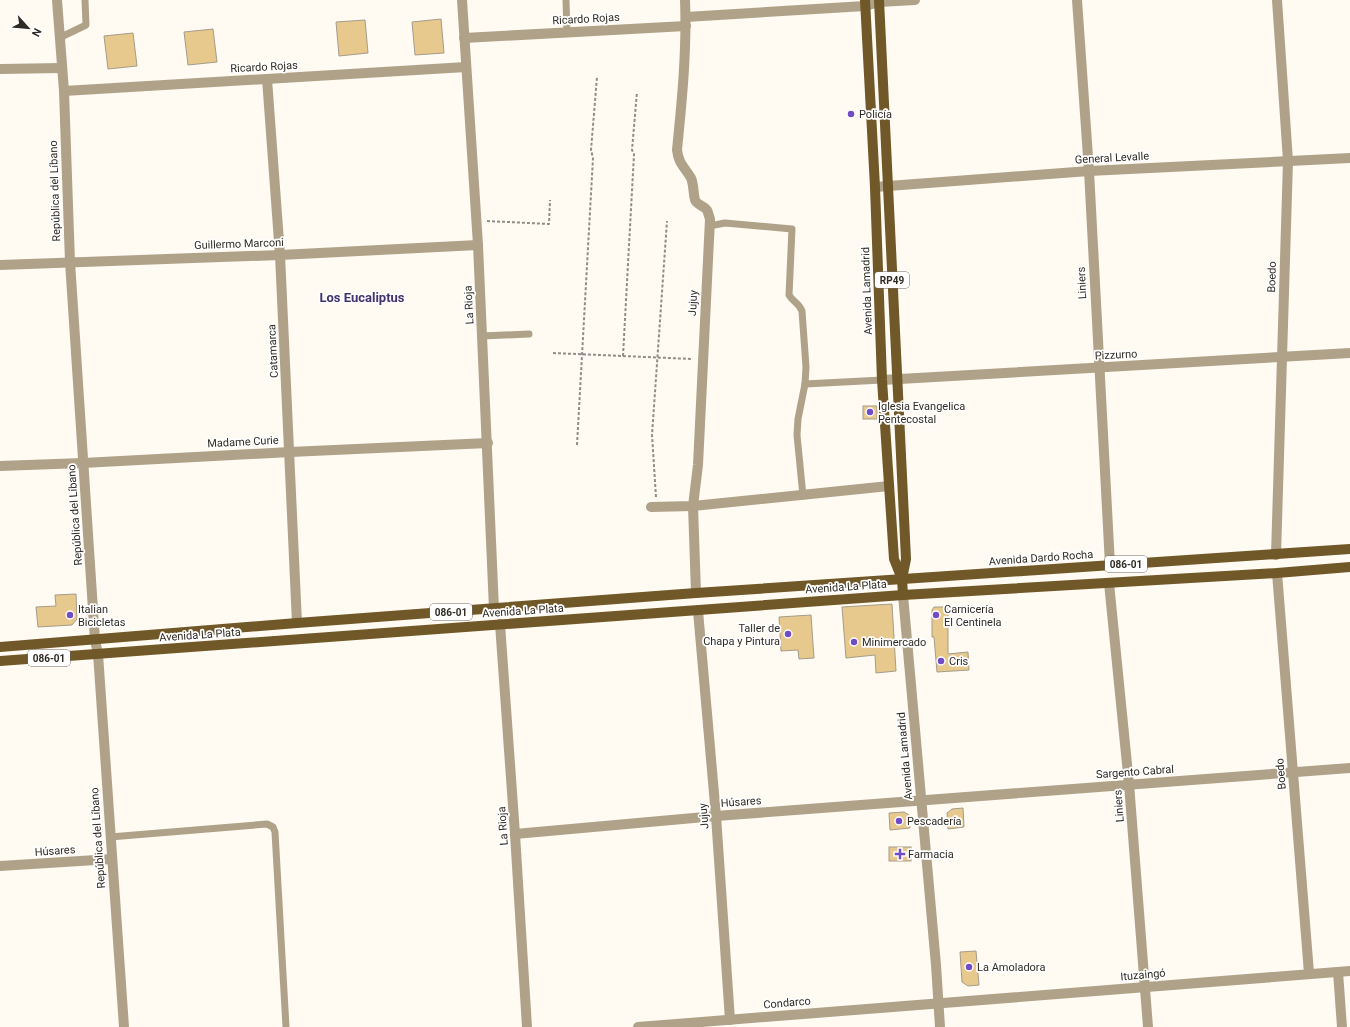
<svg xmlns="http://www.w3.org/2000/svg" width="1350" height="1027" viewBox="0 0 1350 1027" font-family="Roboto,sans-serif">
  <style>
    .building { fill: #e7c88d; stroke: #a59c8a }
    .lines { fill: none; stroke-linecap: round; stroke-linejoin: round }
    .path { stroke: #918d86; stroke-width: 2; stroke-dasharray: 3 2; stroke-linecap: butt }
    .service { stroke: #afa289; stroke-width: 7 }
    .minor { stroke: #afa289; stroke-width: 10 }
    .tertiary { stroke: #afa289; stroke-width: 10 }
    .primary { stroke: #705829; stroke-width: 10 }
    .poi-dot { fill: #704dc6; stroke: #fff; stroke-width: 1.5 }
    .labels { text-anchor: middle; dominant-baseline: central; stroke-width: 3.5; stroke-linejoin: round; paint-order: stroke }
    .shield { fill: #fff; stroke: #6d6b66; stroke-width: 1 }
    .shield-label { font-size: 10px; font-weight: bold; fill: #2f2b24 }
    .street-label { font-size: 11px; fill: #2f2b24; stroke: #fff }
    .poi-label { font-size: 11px; fill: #2f2b24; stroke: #fff; text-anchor: start }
    .quarter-label { font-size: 13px; font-weight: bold; fill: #42336f; stroke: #fff }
  </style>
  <rect width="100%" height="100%" fill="#fffbf3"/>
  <g class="building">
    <polygon points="441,19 444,53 415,55 412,22"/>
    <polygon points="365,20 368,53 339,56 336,22"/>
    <polygon points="213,29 217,62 188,65 184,32"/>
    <polygon points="133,33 137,66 108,69 104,36"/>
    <rect x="863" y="406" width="14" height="13"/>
    <polygon points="76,594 77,619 72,625 38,627 36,607 56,606 55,595"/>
    <polygon points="892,604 896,671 876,673 875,655 846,658 842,607"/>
    <polygon points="934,607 948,607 948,654 968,652 969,670 937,672 934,637 932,637 932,610"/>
    <polygon points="811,615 814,658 799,659 798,650 781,651 779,617"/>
    <polygon points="963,808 964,827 948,829 947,813 952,809"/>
    <polygon points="904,812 909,815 910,828 890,830 889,813"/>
    <rect x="889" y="847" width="22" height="14"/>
    <polygon points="976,951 979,985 968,986 962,982 960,952"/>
  </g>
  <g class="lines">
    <g class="path">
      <polyline points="487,221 549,224 550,200"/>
      <polyline points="553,353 692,359"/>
      <polyline points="623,356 634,154 632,150 637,92"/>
      <polyline points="577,445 593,158 591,150 597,77"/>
      <polyline points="656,497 652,435 667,221"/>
    </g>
    <g class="service">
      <polyline points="566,0 567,33"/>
      <polyline points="59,38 86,25 85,0"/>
      <path d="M 709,226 L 725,223 L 792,229 L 789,295 C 793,302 799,303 802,311 L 806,367 L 805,384 L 798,419 L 797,435 L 803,496"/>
      <polyline points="482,336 529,334"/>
      <polyline points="805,384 882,380"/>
      <polyline points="110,837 267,824 273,827 275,832 286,1027"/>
    </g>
    <g class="minor">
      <polyline points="462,0 478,245 494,609"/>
      <path d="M 685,0 C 687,50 682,100 677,150 C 679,165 684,166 691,178 C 694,185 693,193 695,200 C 697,205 703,205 707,210 C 708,212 709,216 710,219 L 698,465 L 693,506 L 696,593"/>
      <polyline points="1077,0 1089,171 1110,565"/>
      <polyline points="686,17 865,6 879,2 915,0"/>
      <polyline points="464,38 686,26"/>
      <polyline points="0,69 62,68"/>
      <polyline points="267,79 280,255 297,623"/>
      <polyline points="64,91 466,67"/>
      <polyline points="875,187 1089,171 1350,158"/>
      <polyline points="0,265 280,255 478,245"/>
      <polyline points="882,380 1350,353"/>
      <polyline points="0,466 83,463 290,452 488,443"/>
      <polyline points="651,507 693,506 889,486"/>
      <polyline points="1276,555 1288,161 1277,0"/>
      <polyline points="1277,573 1309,973"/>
      <polyline points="1109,583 1129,784 1148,1027"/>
      <polyline points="698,611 716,816 730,1020"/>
      <polyline points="500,624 515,834 527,1027"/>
      <polyline points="515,834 716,816 1350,768"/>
      <polyline points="0,866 112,859"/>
      <polyline points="1338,972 1342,1027"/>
      <polyline points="638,1027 1350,971"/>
    </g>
    <g class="tertiary">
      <polyline points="57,0 64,91 70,262 95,640 98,654 124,1027"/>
      <polyline points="903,595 936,965 940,1027"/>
    </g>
    <g class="primary">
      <polyline points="865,0 875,187 882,380 894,559 902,579 903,595"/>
      <polyline points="879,0 906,559 902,579"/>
      <polyline points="0,647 297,623 696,593 1350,549"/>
      <polyline points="0,661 903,595 1277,573 1350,567"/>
    </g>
  </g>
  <g class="poi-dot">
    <circle cx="851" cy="114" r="4"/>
    <circle cx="870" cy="412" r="4"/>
    <circle cx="70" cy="615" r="4"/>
    <circle cx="936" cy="615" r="4"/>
    <circle cx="788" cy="634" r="4"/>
    <circle cx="854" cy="642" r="4"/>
    <circle cx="941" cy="661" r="4"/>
    <circle cx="899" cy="821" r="4"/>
    <path d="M898 848h4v4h4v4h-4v4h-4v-4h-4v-4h4z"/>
    <circle cx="969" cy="967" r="4"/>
  </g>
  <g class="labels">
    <g class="shield">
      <rect x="875" y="272" width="34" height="16" rx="3"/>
      <rect x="1105" y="556" width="42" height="16" rx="3"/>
      <rect x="430" y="604" width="42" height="16" rx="3"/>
      <rect x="28" y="650" width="42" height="16" rx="3"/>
    </g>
    <g class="shield-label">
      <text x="892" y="280">RP49</text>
      <text x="1126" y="564">086-01</text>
      <text x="451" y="612">086-01</text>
      <text x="49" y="658">086-01</text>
    </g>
    <g class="street-label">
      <text transform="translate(586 19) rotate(-3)">Ricardo Rojas</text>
      <text transform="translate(264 67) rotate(-3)">Ricardo Rojas</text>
      <text transform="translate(1112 158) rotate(-3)">General Levalle</text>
      <text transform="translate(55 191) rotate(-92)">República del Líbano</text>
      <text transform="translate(239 244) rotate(-2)">Guillermo Marconi</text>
      <text transform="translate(1272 277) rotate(-88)">Boedo</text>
      <text transform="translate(1082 283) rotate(-93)">Liniers</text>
      <text transform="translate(867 291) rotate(-92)">Avenida Lamadrid</text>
      <text transform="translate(693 303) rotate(-87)">Jujuy</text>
      <text transform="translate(469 305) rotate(-93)">La Rioja</text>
      <text transform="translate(273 351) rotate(-93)">Catamarca</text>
      <text transform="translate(1116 355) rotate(-3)">Pizzurno</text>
      <text transform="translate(243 442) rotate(-3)">Madame Curie</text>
      <text transform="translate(75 515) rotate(-94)">República del Líbano</text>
      <text transform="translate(1041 558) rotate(-4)">Avenida Dardo Rocha</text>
      <text transform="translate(846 587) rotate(-4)">Avenida La Plata</text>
      <text transform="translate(523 611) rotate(-4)">Avenida La Plata</text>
      <text transform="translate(200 635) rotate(-4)">Avenida La Plata</text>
      <text transform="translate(905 756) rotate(-95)">Avenida Lamadrid</text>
      <text transform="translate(1135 772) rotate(-4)">Sargento Cabral</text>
      <text transform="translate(1281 774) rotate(-95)">Boedo</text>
      <text transform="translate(741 802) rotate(-4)">Húsares</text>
      <text transform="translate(1119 806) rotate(-94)">Liniers</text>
      <text transform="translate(704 816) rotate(-95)">Jujuy</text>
      <text transform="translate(503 826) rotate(-94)">La Rioja</text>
      <text transform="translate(98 838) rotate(-94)">República del Líbano</text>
      <text transform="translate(55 851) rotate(-4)">Húsares</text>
      <text transform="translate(1143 975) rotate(-5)">Ituzaingó</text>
      <text transform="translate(787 1003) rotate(-5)">Condarco</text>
    </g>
    <g class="poi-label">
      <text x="859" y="114">Policía</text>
      <text x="878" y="406">Iglesia Evangelica<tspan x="878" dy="13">Pentecostal</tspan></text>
      <text x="78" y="609">Italian<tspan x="78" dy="13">Bicicletas</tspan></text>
      <text x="944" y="609">Carnicería<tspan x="944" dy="13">El Centinela</tspan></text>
      <text x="780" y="628" text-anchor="end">Taller de<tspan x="780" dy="13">Chapa y Pintura</tspan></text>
      <text x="862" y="642">Minimercado</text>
      <text x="949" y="661">Cris</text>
      <text x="907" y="821">Pescadería</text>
      <text x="908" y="854">Farmacia</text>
      <text x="977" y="967">La Amoladora</text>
    </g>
    <g class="quarter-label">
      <text x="362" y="297">Los Eucaliptus</text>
    </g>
  </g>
  <g transform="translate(28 28) rotate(117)" stroke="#ffffff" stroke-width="3" paint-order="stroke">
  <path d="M0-3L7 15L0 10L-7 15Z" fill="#2f2b24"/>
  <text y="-6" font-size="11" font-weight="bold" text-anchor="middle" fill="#2f2b24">N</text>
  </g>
</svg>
